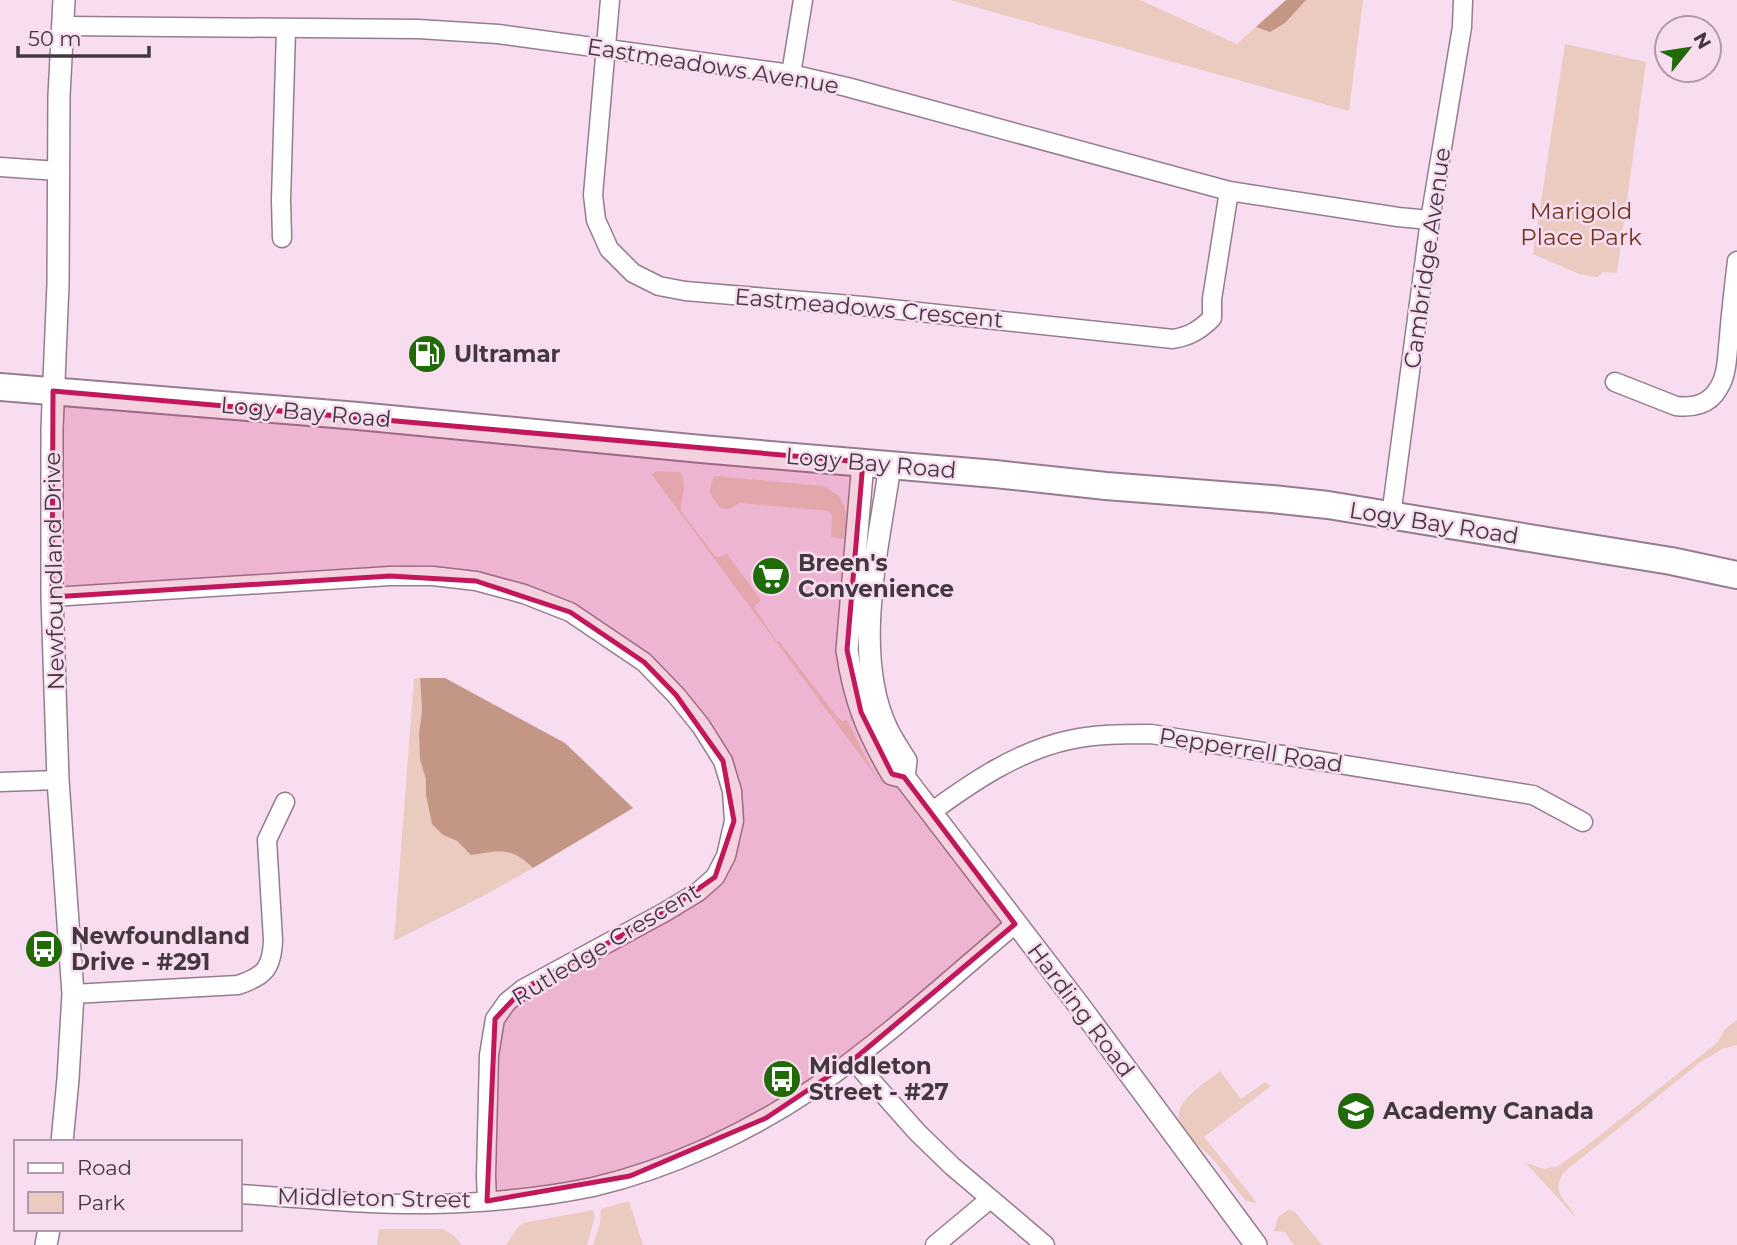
<svg xmlns="http://www.w3.org/2000/svg" width="1737" height="1245" viewBox="0 0 1737 1245" font-family="Montserrat,sans-serif">
  <style>
    .green { fill: #ebcbc0 }
    .forest { fill: #c49685 }
    .lines { fill: none; stroke-linecap: round; stroke-linejoin: round }
    .minor-casing { stroke: #957d8f; stroke-width: 21 }
    .tertiary-casing { stroke: #957d8f; stroke-width: 24 }
    .primary-casing { stroke: #957d8f; stroke-width: 30 }
    .minor { stroke: #fff; stroke-width: 18 }
    .tertiary { stroke: #fff; stroke-width: 21 }
    .primary { stroke: #fff; stroke-width: 26 }
    .marked { fill: #c2185b; fill-opacity: 0.2; stroke: #c2185b; stroke-width: 5; stroke-linejoin: round }
    .labels { text-anchor: middle; dominant-baseline: central; stroke-width: 5; stroke-linejoin: round; paint-order: stroke }
    .street-label { font-size: 23px; fill: #433840; stroke: #f8dcf0 }
    .park-label { font-size: 23px; fill: #6f341d; stroke: #f8dcf0 }
    .poi-label { font-size: 23px; font-weight: bold; fill: #433840; stroke: #f8dcf0; text-anchor: start }
  </style>
  <rect width="100%" height="100%" fill="#f8dcf0"/>
  <g class="green">
    <polygon points="950,0 1140,0 1237,44 1286,0 1363,0 1349,111"/>
    <polygon points="1565,44 1646,62 1617,273 1603,272 1597,277 1579,274 1533,254"/>
    <path d="M 656,471 L 680,472 C 689,488 680,495 681,511 L 716,557 L 720,557 L 727,554 L 761,600 L 754,607 L 777,642 L 779,641 L 838,718 L 843,721 L 847,720 L 870,766 L 886,790 L 652,475 Z"/>
    <polygon points="714,476 823,486 839,496 845,508 847,520 844,539 831,537 832,515 829,511 740,503 730,509 720,508 709,492"/>
    <path d="M 420,678 L 422,710 L 419,734 L 420,760 L 426,779 L 426,795 L 443,835 L 457,841 L 471,855 C 500,851 510,846 533,868 L 485,895 L 394,941 L 414,679 Z"/>
    <path d="M 1737,1020 L 1737,1045 L 1722,1049 L 1699,1063 L 1563,1173 C 1551,1195 1567,1199 1576,1218 L 1526,1163 L 1544,1169 L 1558,1166 L 1585,1147 L 1718,1042 L 1725,1029 Z"/>
    <path d="M 1220,1071 L 1241,1099 L 1265,1082 L 1271,1086 L 1204,1137 L 1257,1203 L 1246,1201 C 1234,1187 1223,1171 1211,1157 C 1200,1145 1172,1129 1180,1109 C 1184,1096 1209,1080 1220,1071 Z"/>
    <polygon points="629,1201 643,1245 593,1245 600,1223 601,1209"/>
    <polygon points="593,1210 595,1216 587,1245 506,1245 518,1227 523,1223"/>
    <polygon points="1288,1210 1294,1211 1322,1245 1294,1245 1285,1232 1274,1231 1278,1217"/>
    <path d="M 379,1229 L 442,1229 C 451,1233 457,1237 461,1245 L 377,1245 Z"/>
  </g>
  <g class="forest">
    <polygon points="1286,0 1306,0 1285,23 1270,32 1256,27"/>
    <path d="M 420,678 L 445,678 L 565,743 L 633,808 L 533,868 C 510,846 500,851 471,855 L 457,841 L 443,835 L 432,824 L 426,795 L 426,779 L 420,760 L 419,734 L 422,710 Z"/>
  </g>
  <g class="lines">
    <defs>
      <g id="minor">
        <path d="M 610,0 L 593,195 L 596,220 L 609,249 L 633,273 L 659,286 L 685,291 L 863,306 L 1173,339 C 1190,336 1200,330 1212,318 L 1212,299 L 1229,191"/>
        <polyline points="64,26 418,29 498,34 791,74 847,87 1229,191 1398,217 1430,220"/>
        <polyline points="791,74 803,0"/>
        <polyline points="0,167 58,171"/>
        <polyline points="282,238 281,200 286,29"/>
        <path d="M 1615,382 L 1676,406 C 1692,408 1709,405 1718,389 C 1728,375 1727,353 1729,337 C 1731,311 1734,286 1737,261"/>
        <polyline points="1391,516 1430,220 1462,27 1463,0"/>
        <polyline points="52,597 390,576 433,576 476,581 524,594 570,612 644,662 676,695 701,726 723,761 732,791 734,821 726,856 715,877 698,892 665,912 523,989 507,1002 495,1019 489,1055 486,1176 487,1201"/>
        <polyline points="0,782 58,780"/>
        <path d="M 930,813 C 972,782 1018,751 1069,740 C 1096,734 1123,734 1151,734 L 1533,795 L 1583,822"/>
        <path d="M 73,994 L 238,985 C 265,976 272,968 273,940 L 267,840 L 285,802"/>
        <polyline points="853,1060 917,1132 952,1166 1045,1245"/>
        <path d="M 240,1194 C 303,1198 367,1205 430,1204 C 484,1203 540,1198 593,1187 C 670,1169 749,1132 814,1088 C 885,1039 949,980 1015,924"/>
        <polyline points="935,1245 990,1199"/>
      </g>
      <g id="tertiary">
        <path d="M 863,462 L 847,650 C 854,699 867,731 892,774 L 904,777 L 1081,1008 L 1256,1245"/>
        <path d="M 890,465 C 879,545 851,653 887,729 C 892,740 900,751 906,761 L 904,777"/>
        <polyline points="62,1142 68,1079 73,994 58,780 52,597 52,429 58,284 59,96 64,0"/>
        <polyline points="46,1245 49,1229"/>
      </g>
      <polyline id="primary" points="0,387 358,416 701,449 995,474 1106,486 1272,499 1328,505 1560,543 1671,561 1737,575"/>
    </defs>
    <use href="#minor" class="minor-casing"/>
    <use href="#tertiary" class="tertiary-casing"/>
    <use href="#primary" class="primary-casing"/>
    <use href="#minor" class="minor"/>
    <use href="#tertiary" class="tertiary"/>
    <use href="#primary" class="primary"/>
  </g>
  <path class="marked" d="M 53,391 L 863,462 L 847,650 L 861,712 L 892,774 L 904,777 L 1015,924 L 853,1060 L 766,1118 L 630,1176 L 487,1201 L 495,1019 L 523,989 L 665,912 L 715,877 L 734,821 L 723,761 L 676,695 L 644,662 L 570,612 L 476,581 L 390,576 L 52,597 Z"/>
  <defs>
    <symbol id="fuel-disc" viewBox="-11 -11 22 22"><circle r="9.5" fill="#206a08" stroke="#f8dcf0"/><path d="M-5.5-6h7V0h2V4h1.3V-2.5L3-4.5l.8-.8L6-3V5H2.5V1h-1V6h-7ZM-4.2-4.7v3.2H.2V-4.7Z" fill="#fff"/></symbol>
    <symbol id="supermarket-disc" viewBox="-11 -11 22 22"><circle r="9.5" fill="#206a08" stroke="#f8dcf0"/><path d="M-6-5.5h2.5l.6 2H6L4.5 2H-2.5L-4.4-4H-6ZM-1.5 3.2a1.3 1.3 0 1 0 .1 0ZM3 3.2a1.3 1.3 0 1 0 .1 0Z" fill="#fff"/></symbol>
    <symbol id="bus-disc" viewBox="-11 -11 22 22"><circle r="9.5" fill="#206a08" stroke="#f8dcf0"/><path d="M-5-6H5V4H4V6H2V4H-2V6H-4V4H-5ZM-3.5-4V0h7V-4ZM-3.5 1.2v1.5H-2V1.2ZM2 1.2v1.5H3.5V1.2Z" fill="#fff"/></symbol>
    <symbol id="school-disc" viewBox="-11 -11 22 22"><circle r="9.5" fill="#206a08" stroke="#f8dcf0"/><path d="M0-5L7-2L0 1L-7-2ZM-4 1L0 2.5L4 1V4Q0 6-4 4Z" fill="#fff"/></symbol>
  </defs>
  <g fill-rule="evenodd">
    <use href="#fuel-disc" x="405" y="332" width="44" height="44"/>
    <use href="#supermarket-disc" x="749" y="554" width="44" height="44"/>
    <use href="#bus-disc" x="22" y="927" width="44" height="44"/>
    <use href="#bus-disc" x="760" y="1057" width="44" height="44"/>
    <use href="#school-disc" x="1334" y="1089" width="44" height="44"/>
  </g>
  <g class="labels">
    <g class="street-label">
      <text transform="translate(713 66) rotate(9)">Eastmeadows Avenue</text>
      <text transform="translate(1427 258) rotate(-82)">Cambridge Avenue</text>
      <text transform="translate(869 308) rotate(5)">Eastmeadows Crescent</text>
      <text transform="translate(306 412) rotate(5)">Logy Bay Road</text>
      <text transform="translate(871 463) rotate(5)">Logy Bay Road</text>
      <text transform="translate(1434 523) rotate(9)">Logy Bay Road</text>
      <text transform="translate(54 571) rotate(-91)">Newfoundland Drive</text>
      <text transform="translate(1251 750) rotate(9)">Pepperrell Road</text>
      <text transform="translate(606 944) rotate(-31)">Rutledge Crescent</text>
      <text transform="translate(1081 1010) rotate(53)">Harding Road</text>
      <text transform="translate(374 1198) rotate(1)">Middleton Street</text>
    </g>
    <g class="park-label">
      <text x="1581" y="211">Marigold<tspan x="1581" dy="26">Place Park</tspan></text>
    </g>
    <g class="poi-label">
      <text x="454" y="354">Ultramar</text>
      <text x="798" y="563">Breen's<tspan x="798" dy="26">Convenience</tspan></text>
      <text x="71" y="936">Newfoundland<tspan x="71" dy="26">Drive - #291</tspan></text>
      <text x="809" y="1066">Middleton<tspan x="809" dy="26">Street - #27</tspan></text>
      <text x="1383" y="1111">Academy Canada</text>
    </g>
  </g>
  <rect x="14" y="1140" width="228" height="91" fill="#f8dcf0" stroke="#b09aaa" stroke-width="2"/>
  <rect x="28" y="1163" width="35" height="10" fill="#ffffff" stroke="#b09aaa" stroke-width="2"/>
  <text x="77" y="1175" font-size="21" fill="#433840">Road</text>
  <rect x="28" y="1192" width="35" height="21" fill="#ebcbc0" stroke="#b09aaa" stroke-width="2"/>
  <text x="77" y="1210" font-size="21" fill="#433840">Park</text>
  <g transform="translate(1688 49) rotate(60)"><circle r="33" fill="#f8dcf0" stroke="#b09aaa" stroke-width="2"/>
  <path d="M0-5L12 26L0 18L-12 26Z" fill="#206a08"/>
  <text y="-10" font-size="19" font-weight="bold" text-anchor="middle" fill="#433840">N</text>
  </g>
  <path d="M18 46v10h131v-10" fill="none" stroke="#433840" stroke-width="3.5"/>
  <text x="28" y="46" font-size="21" fill="#433840" stroke="#f8dcf0" stroke-width="5" paint-order="stroke">50 m</text>
</svg>
